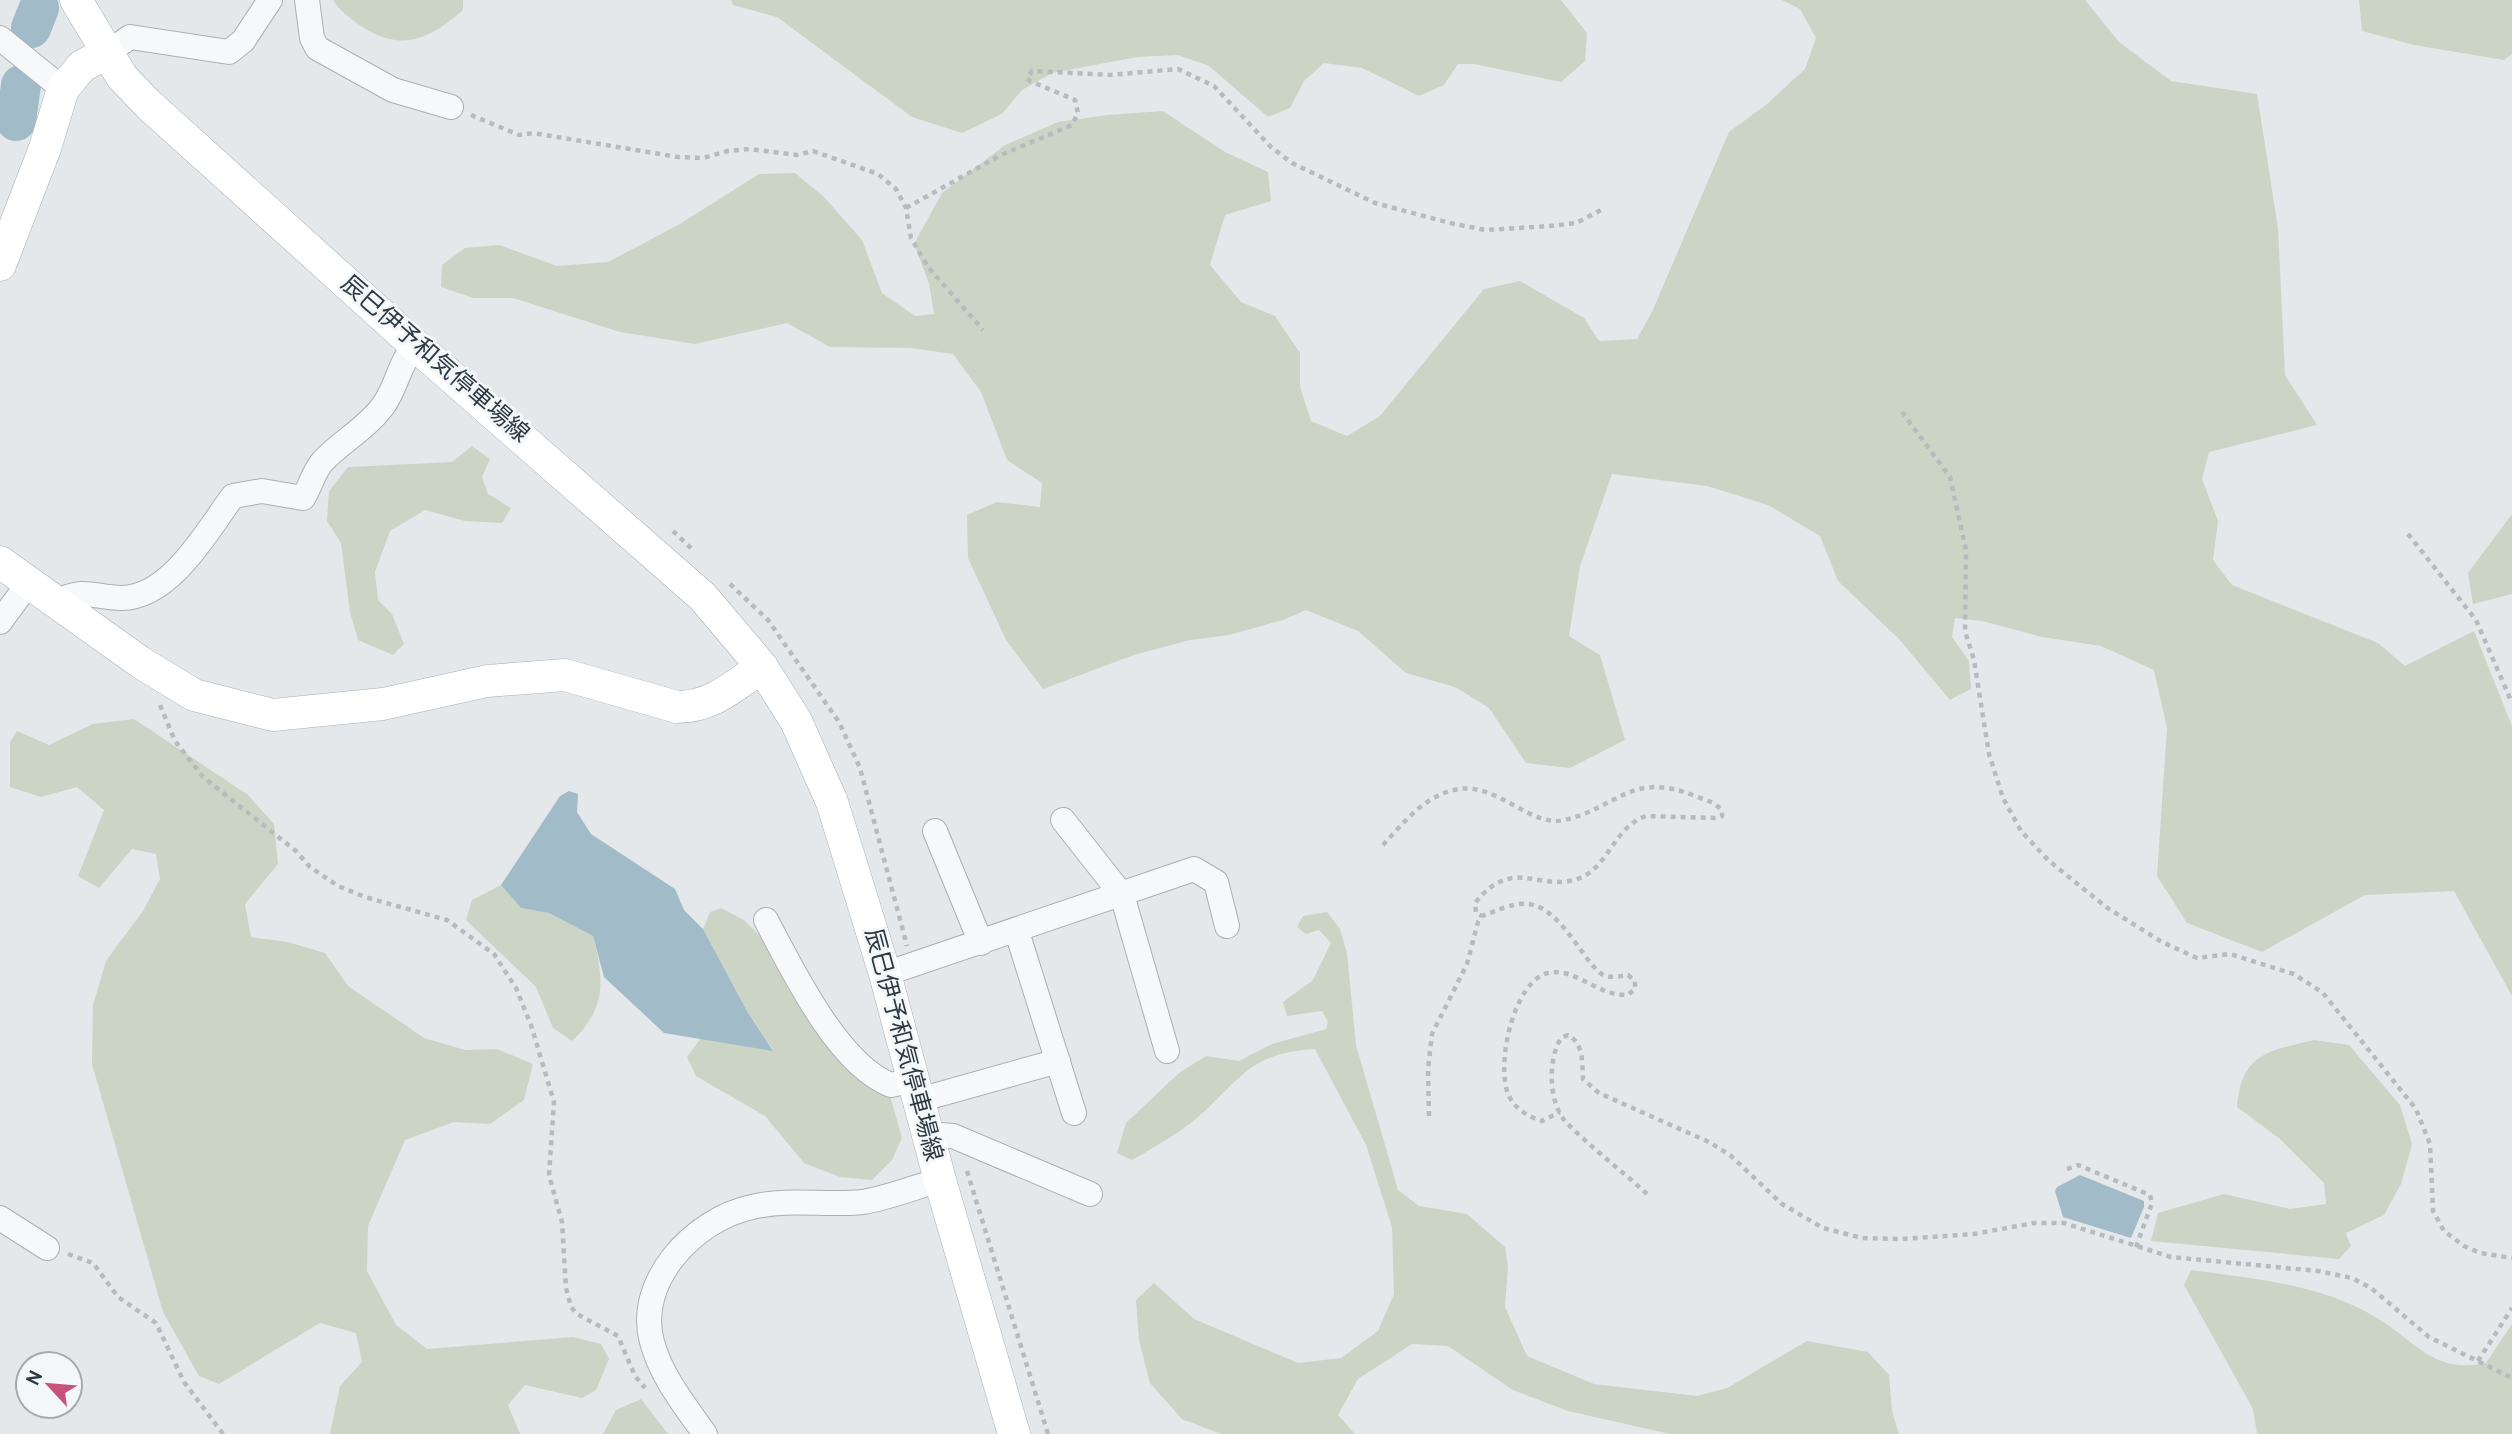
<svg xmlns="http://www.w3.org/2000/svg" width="2512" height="1434" viewBox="0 0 2512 1434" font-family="Overpass,'Noto Sans JP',sans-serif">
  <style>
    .green { fill: #ccd4c6 }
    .water { fill: #a2bbc8 }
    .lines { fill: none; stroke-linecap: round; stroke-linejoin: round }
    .river { stroke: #a2bbc8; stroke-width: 40 }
    .minor-casing { stroke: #a9b0b5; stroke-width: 26 }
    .major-casing { stroke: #a4afb6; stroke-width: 33 }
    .path { stroke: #b6bbbe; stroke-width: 4.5; stroke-dasharray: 5 5; stroke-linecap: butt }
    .minor { stroke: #f7f8f9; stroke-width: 24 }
    .major { stroke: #fff; stroke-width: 32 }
    .labels { text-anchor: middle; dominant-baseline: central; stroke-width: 6; stroke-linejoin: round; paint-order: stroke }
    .street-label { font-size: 24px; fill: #2d3942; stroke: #f4f7f8 }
  </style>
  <rect width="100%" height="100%" fill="#e4e8eb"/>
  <g class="green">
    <path d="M 333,0 L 463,0 L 463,10 C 430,39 401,53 361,26 C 350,18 341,12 333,0 Z"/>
    <polygon points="731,0 1561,0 1587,33 1585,61 1561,82 1474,64 1458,64 1444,85 1419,96 1362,68 1324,63 1304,81 1290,108 1268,117 1209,66 1178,55 1137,57 1052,73 1022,90 1002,114 962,133 912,117 777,17 733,5"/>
    <polygon points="1782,0 2085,0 2119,42 2171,81 2257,94 2278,228 2285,375 2317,425 2209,452 2202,479 2218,521 2213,560 2232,585 2378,643 2405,666 2474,631 2512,726 2512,996 2454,891 2365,895 2262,952 2187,923 2157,876 2167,728 2154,670 2101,646 2042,637 1982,621 1955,618 1952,637 1969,661 1971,689 1950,700 1899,639 1838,581 1820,536 1768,505 1707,486 1612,474 1580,566 1569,636 1600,655 1625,740 1570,768 1526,763 1489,708 1455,687 1406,673 1358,631 1306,610 1283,620 1229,635 1190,640 1134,655 1043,689 1006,640 968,558 967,515 997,502 1040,507 1042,483 1007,460 981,392 953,354 911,348 830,347 787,323 695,344 620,332 513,298 473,298 441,287 442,265 465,248 499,245 557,266 608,262 680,224 759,174 795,173 824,197 862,240 882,293 915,316 934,314 929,283 914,244 942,193 1005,145 1058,122 1107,115 1163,111 1225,152 1268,172 1271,201 1225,215 1210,265 1241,302 1275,316 1300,353 1300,387 1311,421 1347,436 1380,416 1484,289 1520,281 1584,318 1599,341 1637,339 1652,312 1729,132 1767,104 1805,69 1816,38 1800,9"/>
    <polygon points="2359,0 2512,0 2512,54 2504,60 2414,45 2362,31"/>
    <polygon points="472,446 490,459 482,477 488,494 511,508 502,523 465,521 425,510 390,531 375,572 378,600 392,614 404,644 393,655 358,640 350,612 341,543 327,521 329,491 348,467 452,462"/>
    <polygon points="2512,514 2512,594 2473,604 2468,573"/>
    <polygon points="134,719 248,795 274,824 278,864 245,904 251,937 288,942 325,953 348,986 424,1038 465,1050 497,1049 533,1064 524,1100 490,1124 454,1122 405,1140 368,1226 367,1271 396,1325 427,1349 573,1337 601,1344 609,1359 596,1390 582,1398 525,1385 508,1405 520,1434 330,1434 340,1386 362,1362 356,1333 320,1323 219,1384 199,1376 163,1312 92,1064 93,1005 106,961 143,911 160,879 156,854 132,849 99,888 78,876 104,810 77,787 41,797 10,787 10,742 17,731 49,745 93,724"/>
    <path d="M 501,885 L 521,908 L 549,913 L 593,936 C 604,980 607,1008 572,1041 L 553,1028 L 536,987 L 466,920 L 472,900 Z"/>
    <polygon points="721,908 744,920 762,938 890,1096 902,1138 892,1160 872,1180 840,1177 804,1163 765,1116 696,1076 687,1057 701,1038 773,1050 747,1011 703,929 710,912"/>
    <path d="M 1327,912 L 1340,929 L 1347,953 L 1356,1045 L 1398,1190 L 1419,1206 L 1467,1214 L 1505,1247 L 1508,1267 L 1505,1307 L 1527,1356 L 1594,1384 L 1697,1396 L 1727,1388 L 1807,1341 L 1868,1352 L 1889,1375 L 1892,1411 L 1899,1434 L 1670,1434 L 1568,1411 L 1513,1390 L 1448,1346 L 1412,1344 L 1358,1379 L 1338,1415 L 1355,1434 L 1221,1434 L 1182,1419 L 1150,1383 L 1139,1341 L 1136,1300 L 1154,1283 L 1194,1319 L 1298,1363 L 1341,1358 L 1378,1331 L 1394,1294 L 1392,1227 L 1366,1145 L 1315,1049 C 1255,1053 1245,1072 1205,1111 C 1184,1130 1157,1146 1132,1160 L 1117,1153 L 1126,1123 L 1179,1073 L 1206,1056 L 1239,1061 L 1272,1044 L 1326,1029 L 1328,1022 L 1322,1011 L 1287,1016 L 1283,1002 L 1313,980 L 1331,943 L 1319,930 L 1306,934 L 1297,927 L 1303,916 Z"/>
    <path d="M 2314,1040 L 2349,1045 L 2400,1105 L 2412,1144 L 2401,1184 L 2384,1215 L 2346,1233 L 2351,1246 L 2339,1259 L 2151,1241 L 2158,1213 L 2224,1194 L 2290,1209 L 2326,1204 L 2324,1183 L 2280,1139 L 2237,1107 C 2241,1053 2269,1051 2314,1040 Z"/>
    <path d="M 2191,1270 C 2256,1279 2321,1284 2377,1318 C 2418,1343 2434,1374 2486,1363 L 2512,1324 L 2512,1434 L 2257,1434 L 2253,1409 L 2184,1285 Z"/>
    <polygon points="641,1399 668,1434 603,1434 616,1410"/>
  </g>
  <g class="water">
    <polygon points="569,791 578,794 577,812 591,834 675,889 684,910 703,929 747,1011 773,1051 664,1033 604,977 593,936 549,913 521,908 501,885 560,796"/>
    <polygon points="2080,1175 2144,1201 2144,1207 2131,1238 2063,1217 2055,1191 2057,1187"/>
  </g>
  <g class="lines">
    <g class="river">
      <polyline points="31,28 39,8"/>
      <polyline points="16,121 21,85"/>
    </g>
    <defs>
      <g id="minor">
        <polyline points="307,0 312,38 317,48 393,90 451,107"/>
        <polyline points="0,38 63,89"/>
        <polyline points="107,53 130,37 229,52 243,41 270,0"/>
        <path d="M 55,603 C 83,586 94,598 122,598 C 171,597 207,531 233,496 L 262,491 L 303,498 C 311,486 313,472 323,461 C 342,441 367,428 383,406 C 397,387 399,363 415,345"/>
        <polyline points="0,622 28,584"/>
        <polyline points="1063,820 1122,895 1167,1051"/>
        <polyline points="935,831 981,943"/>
        <path d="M 766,920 C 792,969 838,1065 891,1085 L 913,1080"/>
        <polyline points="1017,932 1074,1113"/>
        <polyline points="885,974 1194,869 1216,882 1227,926"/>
        <polyline points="919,1100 1058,1061"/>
        <polyline points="927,1134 953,1136 1090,1194"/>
        <polyline points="0,1218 47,1248"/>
        <path d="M 705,1434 C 685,1406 661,1376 652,1342 C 635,1281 695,1219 752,1207 C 790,1198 825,1206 863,1202 C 888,1198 915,1187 940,1180"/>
      </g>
      <g id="major">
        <polyline points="76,0 122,77 148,104 415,345 703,597 762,667 796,721 832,802 885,974 940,1180 1014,1434"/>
        <polyline points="0,265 45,148 63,89 82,66 107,53"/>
        <path d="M 0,562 L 140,662 L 194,695 L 273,715 L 383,704 L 487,681 L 565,675 L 677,707 C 712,707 734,686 762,667"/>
      </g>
    </defs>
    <use href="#minor" class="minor-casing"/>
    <use href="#major" class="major-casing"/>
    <g class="path">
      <polyline points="471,115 519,135 533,133 678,157 703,158 728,151 749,149 797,155 813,151 878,174 896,189 906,208 911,238 928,267 983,330"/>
      <polyline points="906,208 1001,155 1072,125 1078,113 1075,100 1030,81 1027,78 1032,71 1110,75 1178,69 1214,86 1271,147 1292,163 1375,203 1454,224 1486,230 1550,226 1576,223 1605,208"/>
      <polyline points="1902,412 1950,477 1966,550 1965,631 1974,660 1989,754 2003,798 2021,831 2048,860 2106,907 2162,942 2197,958 2230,954 2294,974 2323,993 2416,1109 2430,1144 2433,1211 2444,1231 2464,1246 2480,1253 2512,1258"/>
      <polyline points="673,531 693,550"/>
      <polyline points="2408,534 2476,620 2512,703"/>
      <polyline points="730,584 768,620 839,722 860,768 907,946"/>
      <polyline points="160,705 175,741 203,777 296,851 310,867 338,886 365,897 447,920 494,954 516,988 531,1025 554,1102 549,1175 562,1222 566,1288 571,1307 577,1314 618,1336 635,1376 645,1388"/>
      <path d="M 1383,845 C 1404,822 1426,794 1459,789 C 1497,783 1532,828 1564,820 C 1618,808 1631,770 1695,796 C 1705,800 1716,802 1722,811 L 1722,816 L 1716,818 L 1646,816 C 1614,827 1609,866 1580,878 C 1540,894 1514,854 1475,903 L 1476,913 L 1482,916"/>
      <path d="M 1429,1116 L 1428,1069 L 1432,1034 L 1467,964 L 1478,922 L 1482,916 C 1496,911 1514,902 1529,904 C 1564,909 1587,971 1606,976 C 1613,978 1621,976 1628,975 L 1635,981 L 1635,989 L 1628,995 C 1596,996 1576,967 1548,973 C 1513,981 1495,1067 1509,1096 C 1515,1109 1529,1117 1542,1121 L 1560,1112"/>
      <polyline points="2067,1169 2078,1165 2150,1195 2152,1203 2136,1247"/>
      <polyline points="967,1171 1048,1434"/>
      <path d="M 1647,1194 C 1621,1170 1589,1146 1565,1121 C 1548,1101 1548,1059 1561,1038 L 1568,1035 C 1584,1044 1582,1062 1583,1079 L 1599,1093 L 1709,1142 L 1730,1155 L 1782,1204 L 1823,1228 L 1862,1238 L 1902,1239 L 1974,1234 L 2034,1223 L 2064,1223 L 2171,1257 L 2318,1271 L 2352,1278 L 2371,1288 L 2429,1337 L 2512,1378"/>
      <polyline points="68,1254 93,1263 118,1297 156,1323 184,1382 223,1434"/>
      <polyline points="2478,1361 2512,1308"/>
    </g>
    <use href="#minor" class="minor"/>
    <use href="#major" class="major"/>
  </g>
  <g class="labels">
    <g class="street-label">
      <text transform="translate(434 360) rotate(41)">辰巳伊予和気停車場線</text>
      <text transform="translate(902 1045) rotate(75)">辰巳伊予和気停車場線</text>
    </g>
  </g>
  <g transform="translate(49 1385) rotate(296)"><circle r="33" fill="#f4f7f8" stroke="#a4abaf" stroke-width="2"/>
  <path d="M0-5L12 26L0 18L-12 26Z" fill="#c65479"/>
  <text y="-10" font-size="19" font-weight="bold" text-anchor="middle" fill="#2d3942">N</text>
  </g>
</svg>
